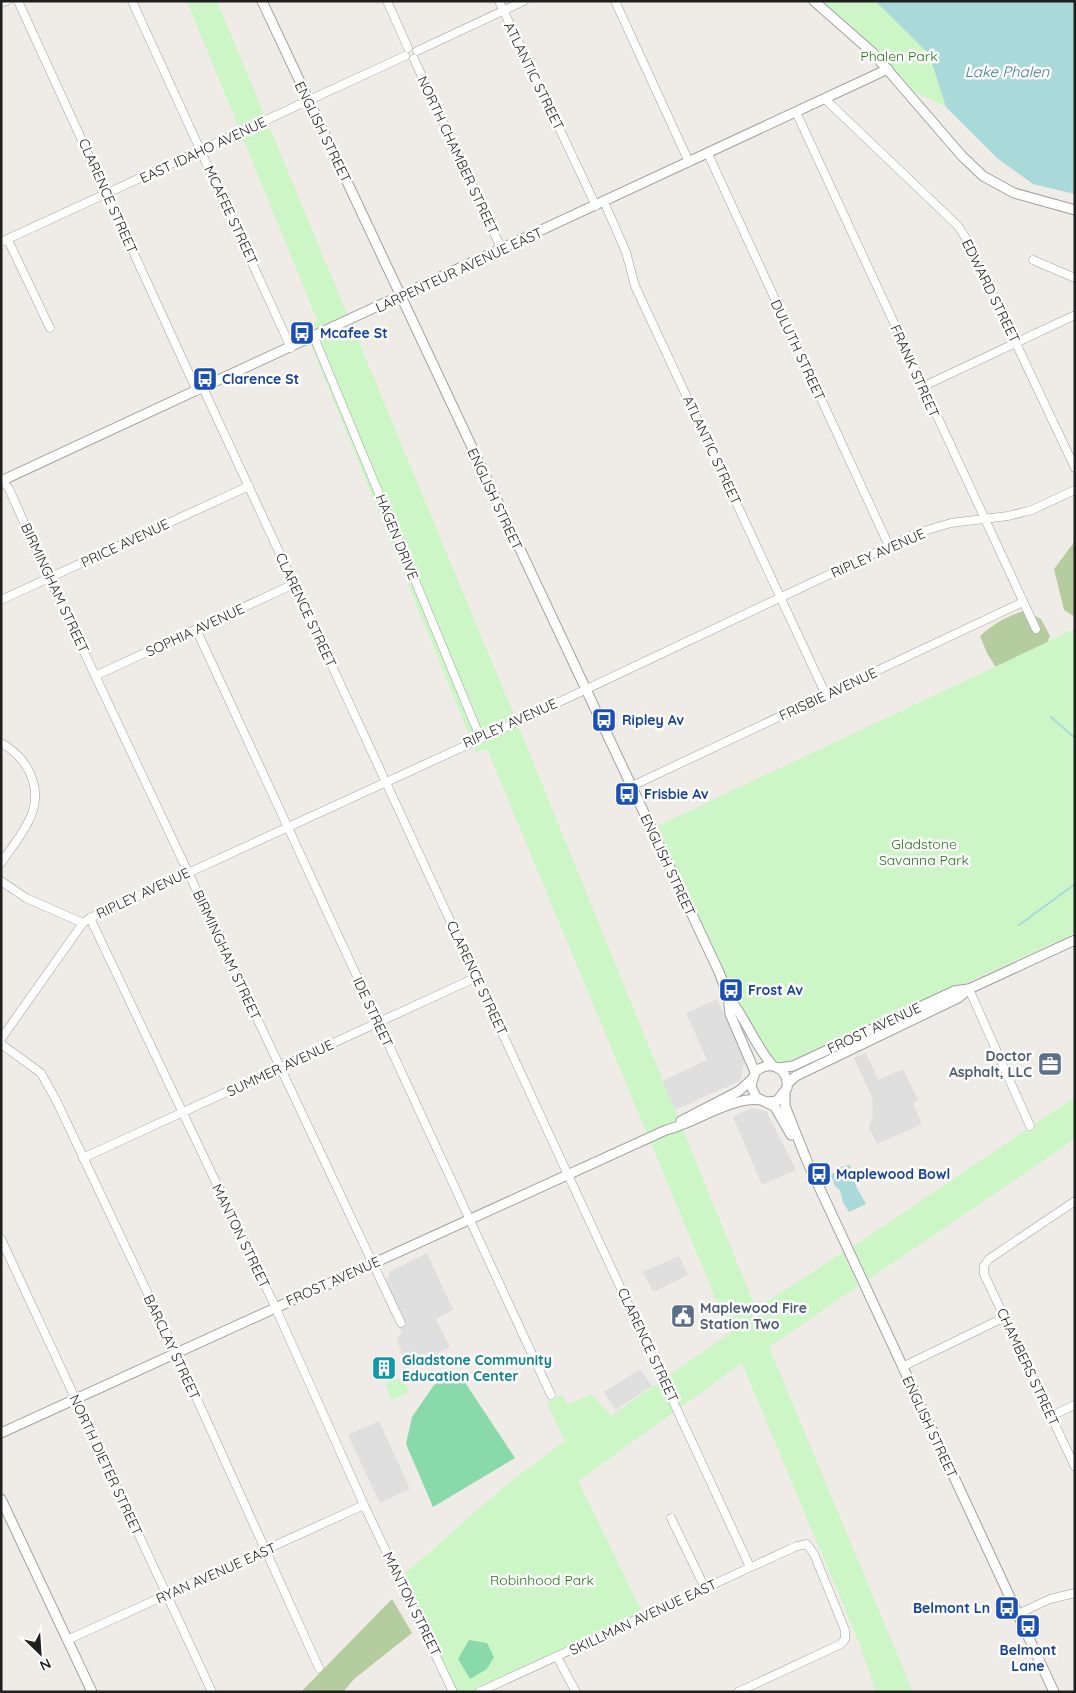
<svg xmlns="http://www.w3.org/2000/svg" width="1076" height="1693" viewBox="0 0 1076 1693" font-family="Quicksand,sans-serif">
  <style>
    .forest { fill: #b5cc9e }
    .park { fill: #cdf6c7 }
    .pitch { fill: #8ad9aa }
    .parking { fill: #dfdfdf }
    .water { fill: #aad9da }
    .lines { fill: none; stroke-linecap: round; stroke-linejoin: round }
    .stream { stroke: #aad9da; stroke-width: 2 }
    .minor-casing { stroke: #a0a0a0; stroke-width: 9 }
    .tertiary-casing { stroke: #a0a0a0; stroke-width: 11 }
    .minor { stroke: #fff; stroke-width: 8 }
    .tertiary { stroke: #fff; stroke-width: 9 }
    .labels { text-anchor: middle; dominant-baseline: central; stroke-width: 5; stroke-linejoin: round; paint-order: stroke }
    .park-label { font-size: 14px; fill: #1f7813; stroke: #fff }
    .street-label { font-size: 14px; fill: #1f1f1f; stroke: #fff }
    .transit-label { font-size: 14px; font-weight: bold; fill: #164399; stroke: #fff; text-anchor: start }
    .service-label { font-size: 14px; font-weight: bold; fill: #4e5e75; stroke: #fff; text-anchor: end }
    .culture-label { font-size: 14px; font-weight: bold; fill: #0d838f; stroke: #fff; text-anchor: start }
    .water-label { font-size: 15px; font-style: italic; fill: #477c92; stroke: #fff }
  </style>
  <rect width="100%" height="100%" fill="#efebe6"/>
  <g class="forest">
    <polygon points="1075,541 1075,617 1064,610 1054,569"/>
    <path d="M 1024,611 L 1041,619 L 1050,636 L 1044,650 L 1001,676 L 987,653 L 980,636 C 993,624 1007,616 1024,611 Z"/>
    <polygon points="392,1599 412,1633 354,1679 343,1692 301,1692"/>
  </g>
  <g class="park">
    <polygon points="187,1 217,1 511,708 756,1309 843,1252 858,1286 769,1347 913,1692 876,1692 860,1645 742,1363 578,1481 644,1616 479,1692 453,1692 400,1578 507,1484 565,1441 546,1402 563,1395 567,1405 591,1394 611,1416 730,1333 487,749 476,752 304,328 318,322"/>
    <polygon points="820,1 875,1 929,54 946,107 882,76 851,25"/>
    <polygon points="1075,629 1075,933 771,1073 653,828"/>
    <polygon points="1075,1097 1075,1139 866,1281 851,1248"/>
    <polygon points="402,1377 409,1392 392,1400 385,1384"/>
  </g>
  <g class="pitch">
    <polygon points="458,1372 515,1458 433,1507 406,1444 412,1417 434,1385"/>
    <polygon points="469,1640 487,1643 494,1657 487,1669 470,1679 458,1659"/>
  </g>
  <g class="parking">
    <polygon points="717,999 745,1060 740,1081 675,1110 662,1081 707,1060 686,1013"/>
    <polygon points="866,1053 878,1080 903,1069 918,1100 913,1103 922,1124 877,1144 869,1127 873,1115 872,1097 854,1058"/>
    <polygon points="752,1108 766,1111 796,1170 762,1185 733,1117"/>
    <polygon points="427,1253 453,1310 436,1319 450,1347 403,1369 401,1350 396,1338 402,1333 378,1282 389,1277 389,1272"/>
    <polygon points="679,1256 688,1275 653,1292 643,1272"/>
    <polygon points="640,1369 652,1386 615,1410 604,1392"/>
    <polygon points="379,1421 410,1489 380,1503 348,1435"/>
  </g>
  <g class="water">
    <polygon points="875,1 1075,1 1075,194 1033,184 997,158 946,107 929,54"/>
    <polygon points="850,1165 857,1188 866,1204 849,1212 843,1202 840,1190 835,1186 831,1175 841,1167"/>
  </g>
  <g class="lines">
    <g class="stream">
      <polyline points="1051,717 1075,738"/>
      <polyline points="1019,925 1075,884"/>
    </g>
    <defs>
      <g id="minor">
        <polyline points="18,1 197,391"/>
        <polyline points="132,1 291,348"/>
        <polyline points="387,1 408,48"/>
        <polyline points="499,1 596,206"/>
        <polyline points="615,1 689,162"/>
        <polyline points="1,3 6,1"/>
        <polyline points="417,51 524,1"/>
        <polyline points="414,59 502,250"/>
        <polyline points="825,99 958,226 967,240 1075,468"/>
        <polyline points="796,112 1036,629"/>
        <polyline points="708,154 889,546"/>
        <polyline points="604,202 626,252 635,286 826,695"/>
        <polyline points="8,240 50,328"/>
        <polyline points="1,242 405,56"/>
        <polyline points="1033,260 1075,278"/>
        <polyline points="314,337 480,737"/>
        <polyline points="922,387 1075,315"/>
        <polyline points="203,388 750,1567"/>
        <polyline points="1,478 9,489 49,578 401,1323"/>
        <polyline points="1,600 249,486"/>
        <polyline points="196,629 551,1395"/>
        <polyline points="95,676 294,584"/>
        <path d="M 1,743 C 27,757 43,787 31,816 C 24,833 11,848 1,863"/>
        <polyline points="632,786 1023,602"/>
        <polyline points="1,881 26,898 83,923"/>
        <polyline points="90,918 273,1302 364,1505 453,1692"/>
        <polyline points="969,989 1030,1126"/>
        <polyline points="1,1039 83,923 90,918 502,729 917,533 951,523 1008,516 1032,510 1075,490"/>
        <polyline points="1,1044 41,1073 56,1100 176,1353 319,1668"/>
        <polyline points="83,1158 477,977"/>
        <polyline points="1075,1201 989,1259 984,1266 984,1274 1075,1467"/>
        <polyline points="1,1239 212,1692"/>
        <polyline points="902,1367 1005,1317"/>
        <polyline points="1051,1416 1075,1405"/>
        <polyline points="671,1518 705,1588"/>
        <polyline points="1018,1614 1050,1599 1075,1593"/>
        <polyline points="67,1640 364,1505"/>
        <polyline points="557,1657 576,1692"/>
        <polyline points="479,1692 797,1546 807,1544 814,1554 845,1630 845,1639 841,1644 738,1692"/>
      </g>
      <g id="tertiary">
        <path d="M 262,1 C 413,326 566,649 719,972 L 728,996 L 730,1014 L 755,1072"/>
        <polyline points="814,1 873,53 962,156 983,176 1014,193 1075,210"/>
        <polyline points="1,481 888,69"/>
        <path d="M 728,997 C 746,1018 754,1044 772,1065"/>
        <polyline points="779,1068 793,1066 954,991 968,989"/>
        <polyline points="788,1083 796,1076 958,998 969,989 1075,940"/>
        <polyline points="785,1093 785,1106 807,1161 1054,1692"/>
        <path d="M 766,1102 L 777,1101 L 787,1088 C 789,1068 770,1059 755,1072 L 751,1086 L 756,1097 L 775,1107 L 791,1135"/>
        <polyline points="681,1121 739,1091 751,1080"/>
        <path d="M 1,1433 L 666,1130 C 695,1123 732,1096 761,1100"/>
        <polyline points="1,1499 92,1692"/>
      </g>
    </defs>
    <use href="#minor" class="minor-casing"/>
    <use href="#tertiary" class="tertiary-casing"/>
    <use href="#minor" class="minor"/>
    <use href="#tertiary" class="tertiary"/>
  </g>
  <defs>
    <symbol id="bus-square" viewBox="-11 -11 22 22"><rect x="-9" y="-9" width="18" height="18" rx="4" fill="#1a4fb4" stroke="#fff"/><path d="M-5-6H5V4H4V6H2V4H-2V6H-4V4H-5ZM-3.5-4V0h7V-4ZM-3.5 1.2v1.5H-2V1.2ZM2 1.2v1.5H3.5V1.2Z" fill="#fff"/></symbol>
    <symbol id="office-square" viewBox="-11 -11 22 22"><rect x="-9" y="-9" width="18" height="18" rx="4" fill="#5c6f8a" stroke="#fff"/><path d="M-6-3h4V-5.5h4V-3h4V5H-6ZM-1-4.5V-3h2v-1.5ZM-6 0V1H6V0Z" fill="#fff"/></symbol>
    <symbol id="civic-square" viewBox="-11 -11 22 22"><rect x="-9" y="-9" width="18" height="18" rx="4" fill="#5c6f8a" stroke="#fff"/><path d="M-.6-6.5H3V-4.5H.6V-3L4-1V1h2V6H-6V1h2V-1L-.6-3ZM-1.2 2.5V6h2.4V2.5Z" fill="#fff"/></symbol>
    <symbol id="building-square" viewBox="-11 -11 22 22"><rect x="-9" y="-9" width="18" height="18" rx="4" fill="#0f9aa8" stroke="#fff"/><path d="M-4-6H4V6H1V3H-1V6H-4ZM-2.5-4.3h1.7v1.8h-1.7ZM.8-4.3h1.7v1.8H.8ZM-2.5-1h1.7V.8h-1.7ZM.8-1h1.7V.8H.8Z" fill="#fff"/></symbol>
  </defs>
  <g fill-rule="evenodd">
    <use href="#bus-square" x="288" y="319" width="28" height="28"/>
    <use href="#bus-square" x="191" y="365" width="28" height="28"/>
    <use href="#bus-square" x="590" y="706" width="28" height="28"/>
    <use href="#bus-square" x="613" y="780" width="28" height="28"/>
    <use href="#bus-square" x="717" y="976" width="28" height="28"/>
    <use href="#office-square" x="1036" y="1050" width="28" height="28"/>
    <use href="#bus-square" x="805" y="1160" width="28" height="28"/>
    <use href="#civic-square" x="669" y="1302" width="28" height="28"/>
    <use href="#building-square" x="370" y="1354" width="28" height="28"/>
    <use href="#bus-square" x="993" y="1594" width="28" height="28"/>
    <use href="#bus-square" x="1014" y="1612" width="28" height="28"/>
  </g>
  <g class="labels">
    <g class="park-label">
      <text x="899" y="56">Phalen Park</text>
      <text x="924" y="844">Gladstone<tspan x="924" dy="16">Savanna Park</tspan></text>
      <text x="542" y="1580">Robinhood Park</text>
    </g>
    <g class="street-label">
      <text transform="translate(534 76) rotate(64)">ATLANTIC STREET</text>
      <text transform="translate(323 132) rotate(64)">ENGLISH STREET</text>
      <text transform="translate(203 150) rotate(-25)">EAST IDAHO AVENUE</text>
      <text transform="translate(458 155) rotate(65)">NORTH CHAMBER STREET</text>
      <text transform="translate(108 196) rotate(66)">CLARENCE STREET</text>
      <text transform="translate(231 215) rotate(65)">MCAFEE STREET</text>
      <text transform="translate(459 270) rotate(-25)">LARPENTEUR AVENUE EAST</text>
      <text transform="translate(991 291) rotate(64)">EDWARD STREET</text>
      <text transform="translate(798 350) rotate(65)">DULUTH STREET</text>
      <text transform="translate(915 371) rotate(66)">FRANK STREET</text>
      <text transform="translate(712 450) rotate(65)">ATLANTIC STREET</text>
      <text transform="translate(495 499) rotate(65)">ENGLISH STREET</text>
      <text transform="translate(397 537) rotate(68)">HAGEN DRIVE</text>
      <text transform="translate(125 543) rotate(-25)">PRICE AVENUE</text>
      <text transform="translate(878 553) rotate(-24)">RIPLEY AVENUE</text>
      <text transform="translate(55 588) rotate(65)">BIRMINGHAM STREET</text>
      <text transform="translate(306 610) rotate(65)">CLARENCE STREET</text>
      <text transform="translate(195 630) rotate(-25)">SOPHIA AVENUE</text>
      <text transform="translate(828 694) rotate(-25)">FRISBIE AVENUE</text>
      <text transform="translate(510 723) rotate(-24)">RIPLEY AVENUE</text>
      <text transform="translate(668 865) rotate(65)">ENGLISH STREET</text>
      <text transform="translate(143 893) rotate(-25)">RIPLEY AVENUE</text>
      <text transform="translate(227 955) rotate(65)">BIRMINGHAM STREET</text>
      <text transform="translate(477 978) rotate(65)">CLARENCE STREET</text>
      <text transform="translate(373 1012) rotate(65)">IDE STREET</text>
      <text transform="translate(874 1028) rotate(-25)">FROST AVENUE</text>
      <text transform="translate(280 1068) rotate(-25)">SUMMER AVENUE</text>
      <text transform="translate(241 1236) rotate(64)">MANTON STREET</text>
      <text transform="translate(333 1281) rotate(-24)">FROST AVENUE</text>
      <text transform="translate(648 1345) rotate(65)">CLARENCE STREET</text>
      <text transform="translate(172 1347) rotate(65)">BARCLAY STREET</text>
      <text transform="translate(1028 1367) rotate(65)">CHAMBERS STREET</text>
      <text transform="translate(930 1427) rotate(65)">ENGLISH STREET</text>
      <text transform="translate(106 1465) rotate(65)">NORTH DIETER STREET</text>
      <text transform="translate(216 1573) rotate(-24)">RYAN AVENUE EAST</text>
      <text transform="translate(412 1604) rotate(64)">MANTON STREET</text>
      <text transform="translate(643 1617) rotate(-25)">SKILLMAN AVENUE EAST</text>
    </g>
    <g class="transit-label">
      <text x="320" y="333">Mcafee St</text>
      <text x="222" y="379">Clarence St</text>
      <text x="622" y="720">Ripley Av</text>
      <text x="644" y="794">Frisbie Av</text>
      <text x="748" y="990">Frost Av</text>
      <text x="836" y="1174">Maplewood Bowl</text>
      <text x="990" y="1608" text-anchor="end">Belmont Ln</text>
      <text x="1028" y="1650" text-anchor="middle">Belmont<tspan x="1028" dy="16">Lane</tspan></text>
    </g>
    <g class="service-label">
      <text x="1032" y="1056">Doctor<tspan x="1032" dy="16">Asphalt, LLC</tspan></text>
      <text x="700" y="1308" text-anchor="start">Maplewood Fire<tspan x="700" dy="16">Station Two</tspan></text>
    </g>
    <g class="culture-label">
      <text x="402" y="1360">Gladstone Community<tspan x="402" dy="16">Education Center</tspan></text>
    </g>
    <g class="water-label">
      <text x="1007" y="71">Lake Phalen</text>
    </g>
  </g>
  <rect width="1076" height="1693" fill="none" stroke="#1f1f1f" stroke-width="5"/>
  <g transform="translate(40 1653) rotate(155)" stroke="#ffffff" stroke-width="4" paint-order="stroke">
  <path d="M0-4L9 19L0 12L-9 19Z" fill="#1f1f1f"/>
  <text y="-8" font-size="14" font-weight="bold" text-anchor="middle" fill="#1f1f1f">N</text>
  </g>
</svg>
